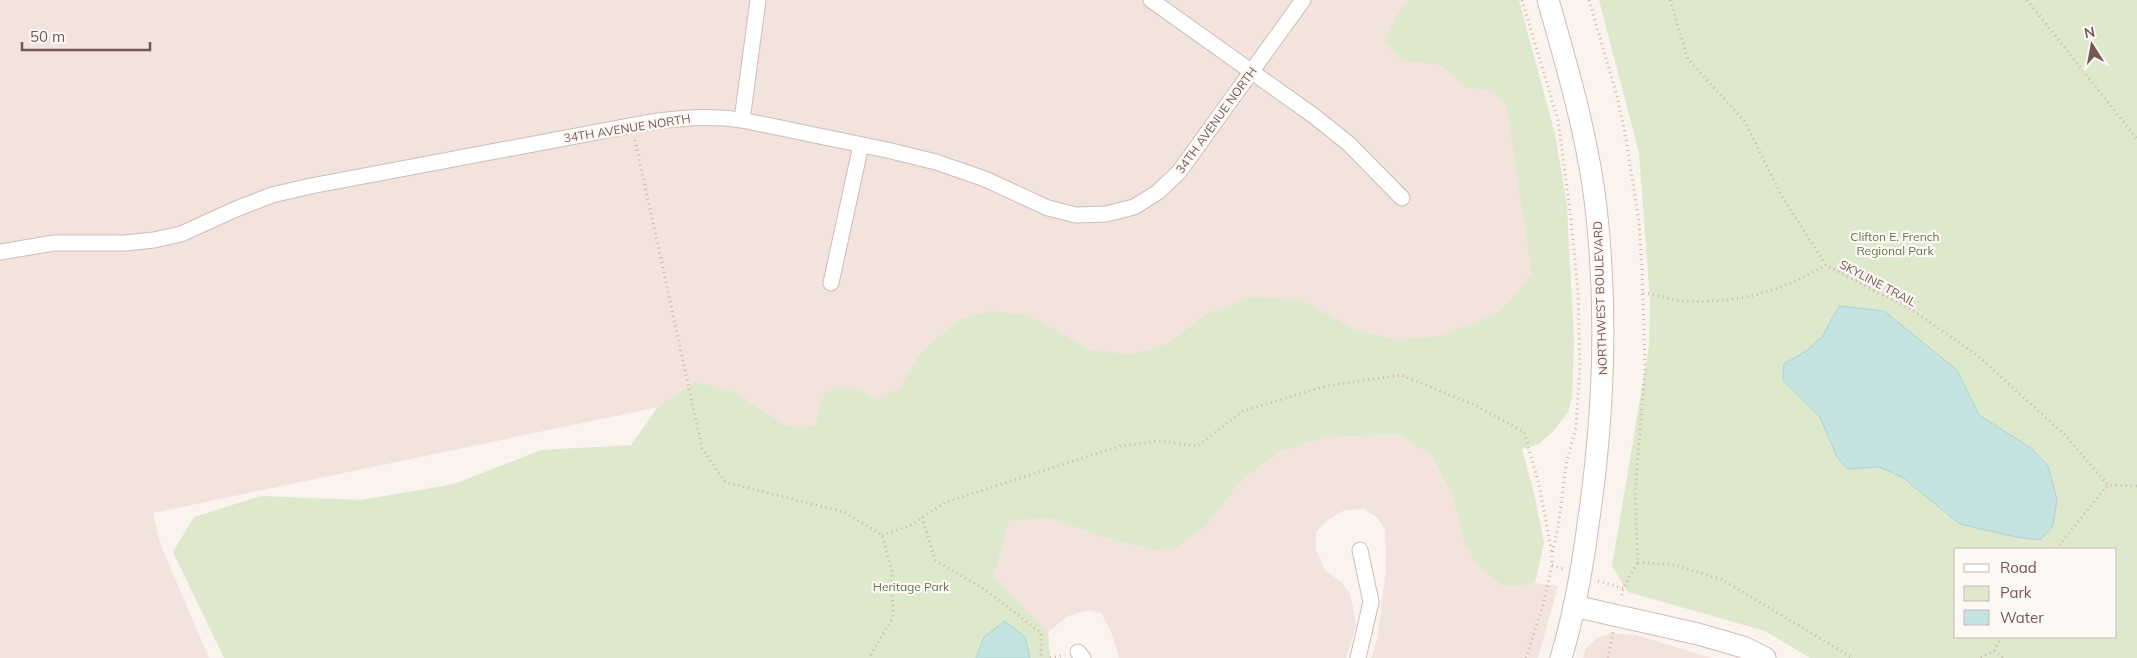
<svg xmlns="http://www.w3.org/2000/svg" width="2137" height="658" viewBox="0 0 2137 658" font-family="Mulish,sans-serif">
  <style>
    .residential { fill: #f2e4dd }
    .green { fill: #dde8cd; fill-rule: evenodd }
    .water { fill: #c4e3e1; stroke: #acd3d2 }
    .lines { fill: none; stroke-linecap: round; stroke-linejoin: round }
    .street-casing { stroke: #cfbcb7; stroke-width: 17 }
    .secondary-casing { stroke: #d1bcb5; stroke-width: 23 }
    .path { stroke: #d3b3ab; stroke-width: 3; stroke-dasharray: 1 4; stroke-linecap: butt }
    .street { stroke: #fff; stroke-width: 15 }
    .secondary { stroke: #fff; stroke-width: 21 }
    .labels { text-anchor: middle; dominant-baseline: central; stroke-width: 4.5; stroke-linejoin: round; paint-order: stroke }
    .street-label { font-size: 12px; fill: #745853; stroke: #fef8f4 }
    .park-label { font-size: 12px; fill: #62784c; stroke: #fef8f4 }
  </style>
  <rect width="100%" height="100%" fill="#fbf3ee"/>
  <g class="residential">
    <polygon points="0,0 1512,0 1568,326 809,451 716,395 153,513 160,543 209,658 0,658"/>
    <polygon points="1399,435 1431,455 1453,497 1464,543 1522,586 1535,583 1558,586 1538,658 1371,658 1377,640 1386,568 1385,530 1378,518 1364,509 1345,510 1329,519 1316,532 1316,550 1325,570 1341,582 1350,594 1353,606 1356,626 1346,658 1119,658 1111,631 1101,613 1089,610 1068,616 1048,632 1050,658 991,589 1009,521 1050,518 1100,536 1148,550 1206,526 1242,480 1280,452 1324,437"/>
    <polygon points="1611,633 1636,635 1712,658 1583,658 1586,648 1597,638"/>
  </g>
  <g class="green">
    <path d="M 1408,0 L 1519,0 L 1555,134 L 1567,205 L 1574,342 L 1572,397 L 1568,412 L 1554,430 L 1539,444 L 1522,449 L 1534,493 L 1544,543 L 1535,583 L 1522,586 L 1503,585 L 1480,568 L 1464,543 L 1453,497 L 1431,455 L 1399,435 L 1324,437 L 1280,452 L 1242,480 L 1206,526 L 1177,547 L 1149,550 L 1100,536 L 1050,518 L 1009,521 L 994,577 L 1048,633 L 1050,658 L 224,658 L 173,552 L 194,517 L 261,496 L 361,500 L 454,484 L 541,450 L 631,445 L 658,407 L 695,382 L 729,390 L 787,426 L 800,428 L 816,426 C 818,418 818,406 822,399 C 836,376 861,391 878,399 L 900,389 L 920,353 L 959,320 L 993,311 L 1029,316 L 1091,350 L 1131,355 L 1166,345 L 1207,314 L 1250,297 L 1300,300 L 1356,330 L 1397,340 L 1441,336 L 1500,312 L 1532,274 L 1507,107 L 1493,91 L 1465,87 L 1441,65 L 1402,60 L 1385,41 L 1396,17 Z"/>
    <path d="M 1599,0 L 2137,0 L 2137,658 L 1810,658 L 1765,631 L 1628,592 L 1612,566 L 1649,346 L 1650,300 L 1639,153 ZM 1956,549 L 2116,549 L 2116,637 L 1956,637 Z"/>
  </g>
  <g class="water">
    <polygon points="1839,306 1884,311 1957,370 1979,415 2031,448 2048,466 2057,500 2053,526 2040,540 2016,537 1960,524 1902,477 1879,467 1848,469 1837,457 1820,417 1783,380 1784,364 1806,351 1822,337"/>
    <polygon points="1005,621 1025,637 1030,658 976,658 984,637"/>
  </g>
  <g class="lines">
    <defs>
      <g id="street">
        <polyline points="1151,0 1314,116 1349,144 1402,198"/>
        <polyline points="742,120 758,0"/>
        <path d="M 0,252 L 54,243 L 125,243 L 154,240 L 181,234 L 236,209 L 272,195 L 311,186 L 645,123 C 678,118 709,115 742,120 L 887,150 L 936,162 L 985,179 L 1048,208 L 1076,215 L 1106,214 L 1134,207 L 1158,192 L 1179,172 L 1303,0"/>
        <polyline points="831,283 861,145"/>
        <polyline points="1078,652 1083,658"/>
        <polyline points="1358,658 1371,602 1360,550"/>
      </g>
      <g id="secondary">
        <path d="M 1548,0 C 1568,69 1590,145 1597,217 C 1608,320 1603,423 1588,525 C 1582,570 1574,615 1561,658"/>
        <polyline points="1574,606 1698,634 1743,647 1765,658"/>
      </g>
    </defs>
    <use href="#street" class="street-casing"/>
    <use href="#secondary" class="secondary-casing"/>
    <g class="path">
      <polyline points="1522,0 1558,120 1571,220 1578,292 1580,367 1576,427 1566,465 1558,527 1552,554 1552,565 1544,602 1526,658"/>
      <polyline points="1589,0 1617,96 1626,139 1639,223 1642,268 1645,367 1635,493 1638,562 1623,588 1621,599"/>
      <polyline points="1670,0 1688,59 1745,122 1781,195 1826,265 1912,310 1977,355 2066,436 2108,485 2137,486"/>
      <polyline points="2027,0 2137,139"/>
      <polyline points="635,140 702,448 725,482 844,512 882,535 892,572 893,617 869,658"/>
      <path d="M 1643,293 C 1657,295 1671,300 1685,301 C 1738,304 1781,291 1826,265"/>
      <polyline points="922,517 935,560 984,589 1041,633 1041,658"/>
      <polyline points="882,535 909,526 946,502 1120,446 1159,441 1197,446 1243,411 1326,386 1401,375 1475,405 1524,432 1539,485 1552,554"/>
      <polyline points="2056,549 2108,485"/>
      <polyline points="1638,562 1674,565 1721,579 1853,658"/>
      <polyline points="1552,565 1563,569"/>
      <polyline points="1598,581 1623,588"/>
      <polyline points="1994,651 2003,658"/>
      <polyline points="1050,658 1065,655"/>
      <polyline points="1608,658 1613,632"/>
      <polyline points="1981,658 1994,651 2002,637"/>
    </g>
    <use href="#street" class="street"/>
    <use href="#secondary" class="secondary"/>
  </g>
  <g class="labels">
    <g class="street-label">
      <text transform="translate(1216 120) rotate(-54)">34TH AVENUE NORTH</text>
      <text transform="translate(627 128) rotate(-9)">34TH AVENUE NORTH</text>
      <text transform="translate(1878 283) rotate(28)">SKYLINE TRAIL</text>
      <text transform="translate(1600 298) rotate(-92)">NORTHWEST BOULEVARD</text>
    </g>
    <g class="park-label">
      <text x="1895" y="236">Clifton E. French<tspan x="1895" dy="14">Regional Park</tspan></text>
      <text x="911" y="586">Heritage Park</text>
    </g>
  </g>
  <rect x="1954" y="548" width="162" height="90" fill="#fef8f4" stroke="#c7b8b4"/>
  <rect x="1964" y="564" width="25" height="8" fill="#ffffff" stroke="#c7b8b4"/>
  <text x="2000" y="573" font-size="15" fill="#745853">Road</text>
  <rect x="1964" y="586" width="25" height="15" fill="#dde8cd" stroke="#c7b8b4"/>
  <text x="2000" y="598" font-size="15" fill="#745853">Park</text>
  <rect x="1964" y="610" width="25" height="15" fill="#c4e3e1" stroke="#c7b8b4"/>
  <text x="2000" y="623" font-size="15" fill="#745853">Water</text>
  <g transform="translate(2092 45) rotate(349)" stroke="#fef8f4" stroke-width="4" paint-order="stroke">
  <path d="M0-4L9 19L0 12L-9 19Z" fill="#745853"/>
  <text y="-8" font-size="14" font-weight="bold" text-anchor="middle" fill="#745853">N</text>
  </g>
  <path d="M22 42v8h128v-8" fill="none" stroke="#745853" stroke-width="2.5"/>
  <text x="30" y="42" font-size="15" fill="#745853" stroke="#fef8f4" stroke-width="4" paint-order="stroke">50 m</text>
</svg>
